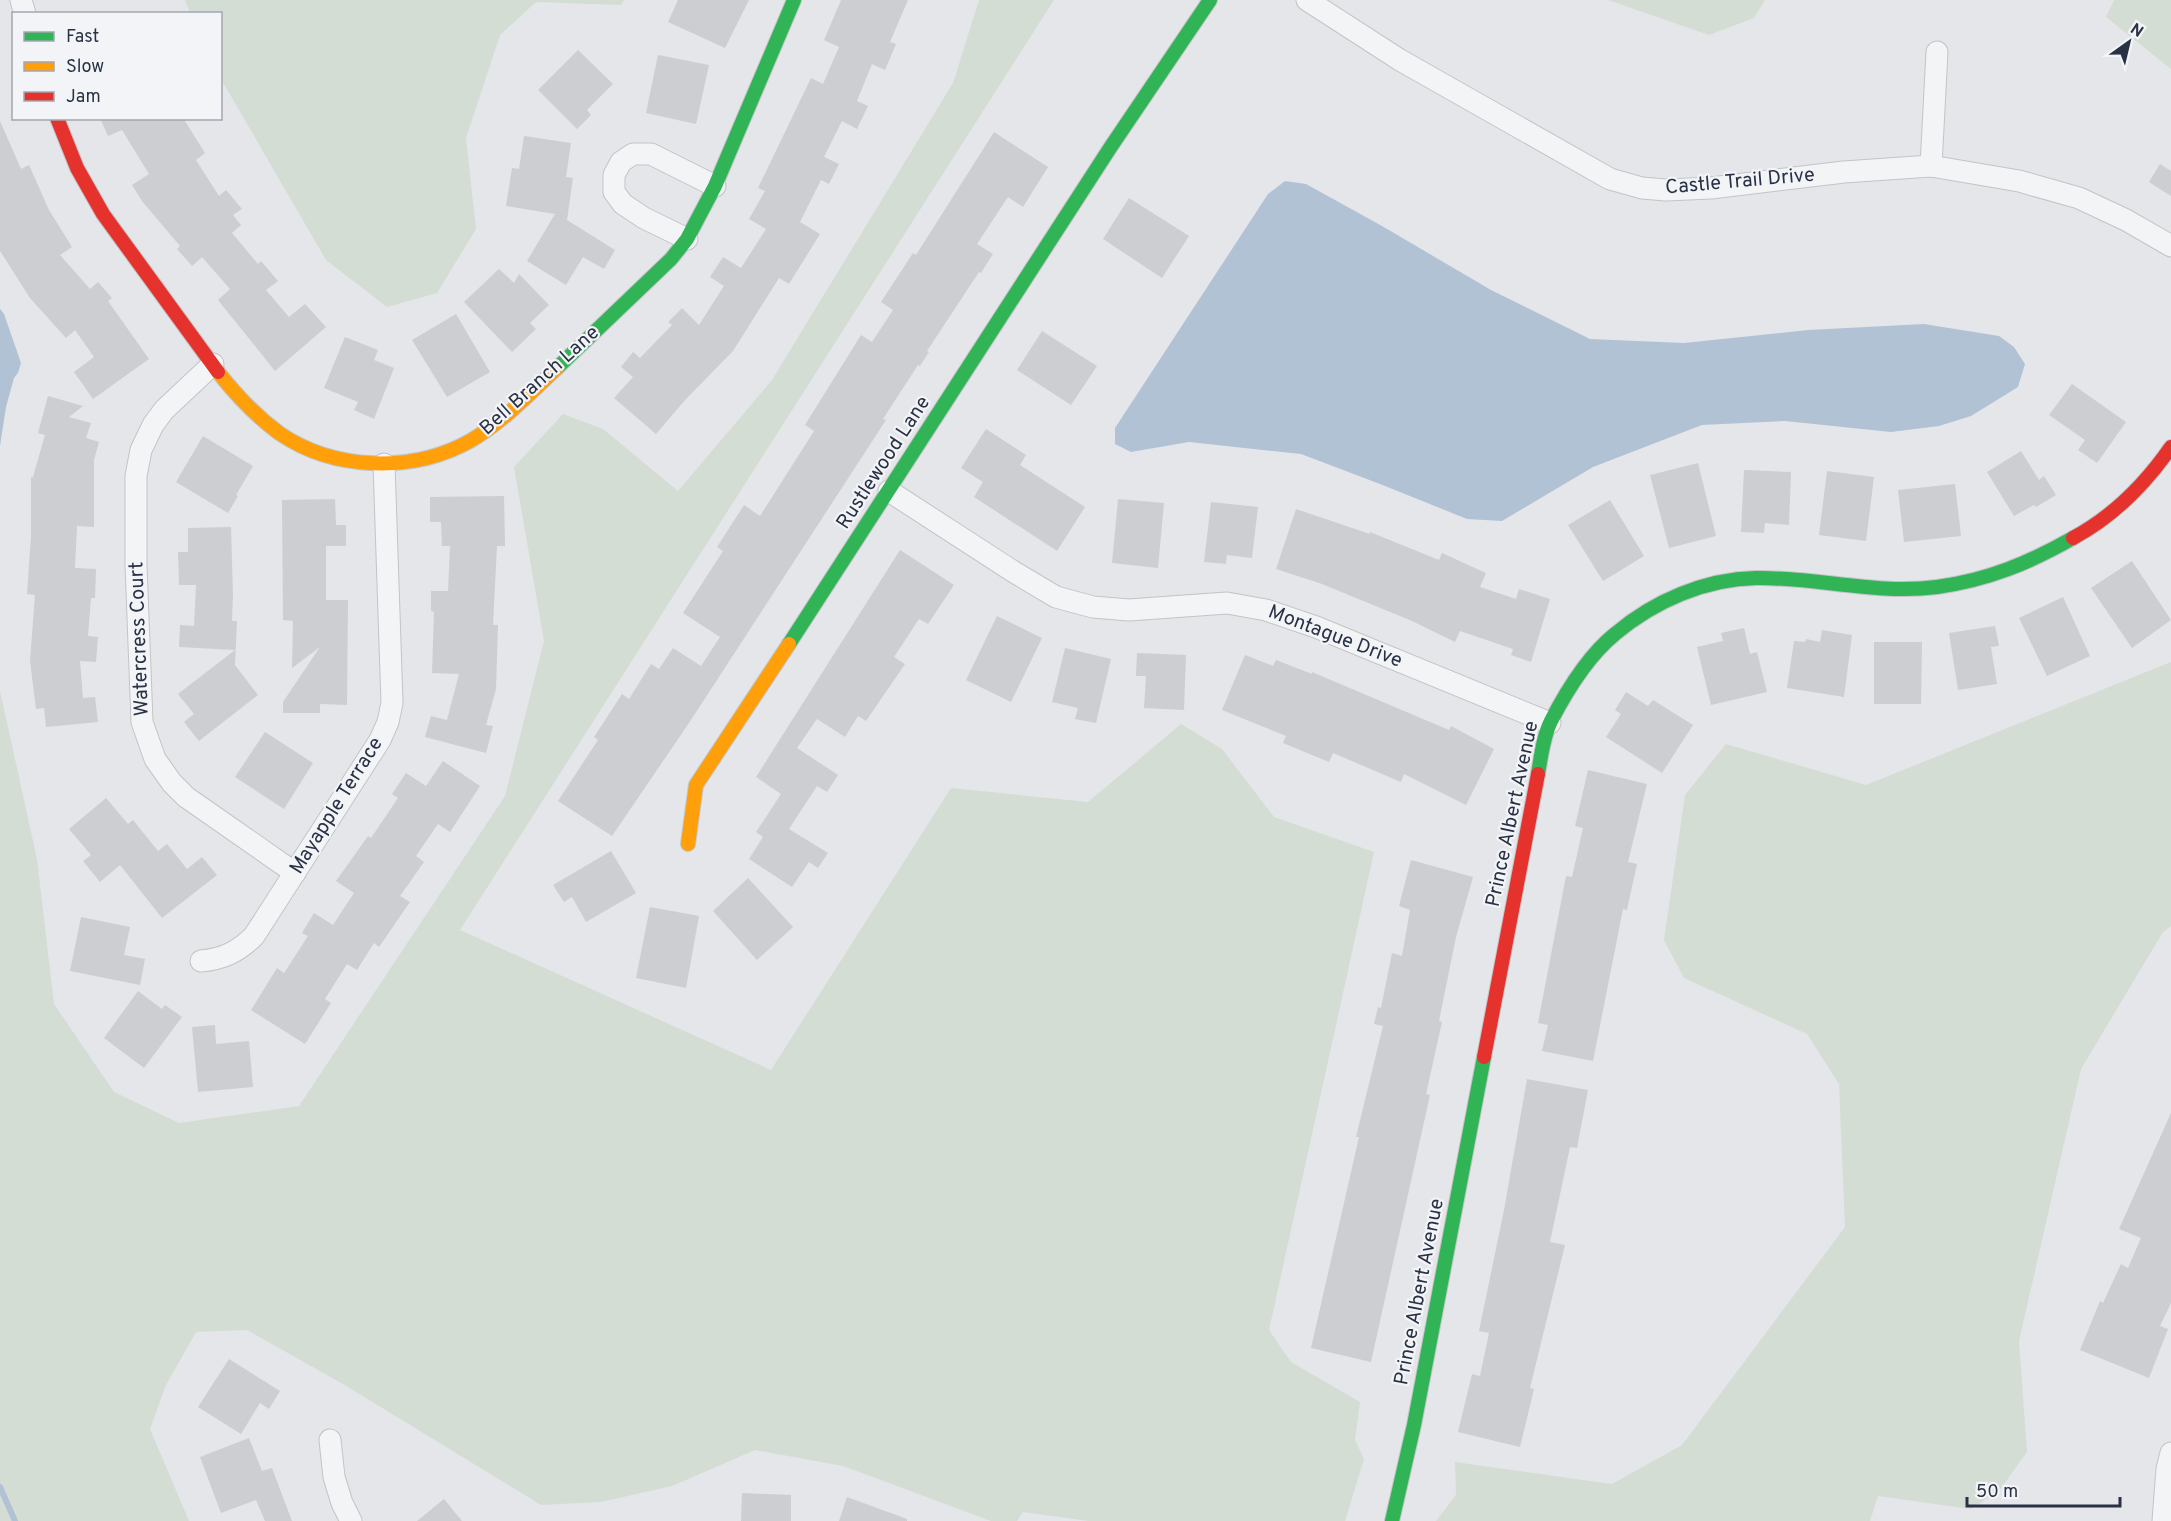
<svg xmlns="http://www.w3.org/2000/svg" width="2171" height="1521" viewBox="0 0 2171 1521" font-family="Overpass,sans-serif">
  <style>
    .green { fill: #d4ddd4 }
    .water { fill: #b2c2d5 }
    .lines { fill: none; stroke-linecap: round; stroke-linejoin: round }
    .stream { stroke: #b2c2d5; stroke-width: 6 }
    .building { fill: #ccced2 }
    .street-casing { stroke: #c2c4c7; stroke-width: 23 }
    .fast-casing { stroke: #c2c4c7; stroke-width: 16 }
    .slow-casing { stroke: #c2c4c7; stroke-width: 16 }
    .jam-casing { stroke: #c2c4c7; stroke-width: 16 }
    .street { stroke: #f3f4f6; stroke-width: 21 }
    .fast { stroke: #30b455; stroke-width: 14 }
    .slow { stroke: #ff9f0a; stroke-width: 14 }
    .jam { stroke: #e5322d; stroke-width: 14 }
    .labels { text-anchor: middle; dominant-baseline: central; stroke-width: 4.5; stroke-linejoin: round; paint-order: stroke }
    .street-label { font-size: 20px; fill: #293244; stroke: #f2f4f8 }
  </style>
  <rect width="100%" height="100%" fill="#e4e6e9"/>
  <g class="green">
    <polygon points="185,0 624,0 621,5 536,2 500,35 466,138 476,229 437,293 387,307 326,260 221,79 220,14 190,13"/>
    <polygon points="979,0 1054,0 460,930 771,1070 951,788 1088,802 1181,724 1222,749 1274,817 1374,852 1269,1330 1291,1362 1360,1402 1355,1440 1364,1459 1345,1521 1088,1521 1023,1512 1017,1521 991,1521 843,1466 755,1450 672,1486 601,1502 541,1505 343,1384 247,1330 196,1332 166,1385 150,1429 189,1521 0,1521 0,691 37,859 54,1004 114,1092 179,1123 299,1106 505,796 544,641 514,467 563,414 603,429 678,491 772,380 953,83"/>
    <polygon points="1608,0 1765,0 1754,18 1709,35"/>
    <polygon points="2114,0 2171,0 2171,69 2106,17"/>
    <polygon points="2171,662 2171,926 2163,932 2081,1069 2019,1341 2027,1452 1999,1491 1971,1509 1878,1496 1870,1521 1436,1521 1456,1495 1455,1462 1612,1484 1682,1445 1845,1227 1839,1084 1807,1034 1684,978 1664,940 1685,795 1726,744 1866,785"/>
  </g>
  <g class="water">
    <polygon points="1285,181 1306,184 1382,226 1491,290 1590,339 1684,343 1808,330 1924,324 1999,336 2014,347 2025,364 2018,387 1971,416 1939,426 1891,432 1785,421 1702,425 1593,467 1502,521 1467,519 1380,484 1301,454 1189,442 1131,452 1115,444 1115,428 1268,194"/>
    <polygon points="0,309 4,314 21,363 18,373 14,378 6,407 0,446"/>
  </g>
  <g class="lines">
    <polyline class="stream" points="0,1487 15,1521"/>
  </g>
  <g class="building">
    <polygon points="678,0 749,0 725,48 668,22"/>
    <polygon points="841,0 908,0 890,42 896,44 885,70 872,64 857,101 868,106 857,129 842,121 824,157 839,164 829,184 821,180 800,222 820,234 789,284 779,278 733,351 686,399 656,434 614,398 633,377 621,367 633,352 640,358 672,325 668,322 682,308 699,325 724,286 710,277 723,257 741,268 766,229 749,219 765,191 758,188 811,78 823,84 839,47 824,40"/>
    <polygon points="578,50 613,84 587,110 591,115 577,129 538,90"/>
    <polygon points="658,55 709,65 696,124 646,113"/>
    <polygon points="100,118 183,118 205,153 196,160 219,196 226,190 242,209 233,215 241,225 232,233 258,264 261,261 278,281 266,290 289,317 305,304 326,327 275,371 218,300 230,289 202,257 192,266 177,249 180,246 142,201 132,185 149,174 122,130 108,136"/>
    <polygon points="0,121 21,169 29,165 49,210 72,247 60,255 90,289 98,282 112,298 108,301 149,359 93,399 74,372 94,357 75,330 66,338 30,298 0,251"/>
    <polygon points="994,132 1048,167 1023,207 1008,197 977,244 993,254 981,273 979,272 927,351 929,352 920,366 918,365 883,419 886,420 689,723 612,836 558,801 598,740 594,737 622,694 629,699 651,664 659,669 673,648 701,666 720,637 683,613 723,551 717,547 744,505 760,516 814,431 805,425 861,335 872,342 893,310 881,302 913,253 916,255"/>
    <polygon points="524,136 571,143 566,177 573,178 567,220 615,250 604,269 583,257 566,285 527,261 555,214 506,206 512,168 519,169"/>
    <polygon points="2160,164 2171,171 2171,196 2149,182"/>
    <polygon points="1129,198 1189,236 1162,278 1103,239"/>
    <polygon points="499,269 514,283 519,274 549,305 530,323 536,329 512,352 464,302"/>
    <polygon points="456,314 490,372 447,397 412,340"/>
    <polygon points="1042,331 1097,366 1071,405 1017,370"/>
    <polygon points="345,337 378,350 374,360 394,368 374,419 354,410 358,402 324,388"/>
    <polygon points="2072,384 2126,422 2097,463 2078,450 2085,440 2049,415"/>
    <polygon points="48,396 83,406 69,417 91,423 86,438 99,442 94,460 94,527 77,526 75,568 96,569 95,598 91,598 88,636 98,637 96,662 80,661 83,698 95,697 98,722 46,727 44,708 36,709 30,661 35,595 27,594 31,536 31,477 33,477 45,435 38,433"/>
    <polygon points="986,429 1026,455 1020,465 1085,507 1057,551 974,497 983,482 961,468"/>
    <polygon points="203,436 253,466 236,495 238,496 228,513 176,482"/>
    <polygon points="2021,451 2039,480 2044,476 2056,495 2036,507 2034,505 2014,516 1987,472"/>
    <polygon points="1698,463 1716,536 1669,548 1650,475"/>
    <polygon points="1744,470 1791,472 1789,525 1765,523 1764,533 1741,532"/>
    <polygon points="1827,471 1874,477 1866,541 1819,535"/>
    <polygon points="1955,484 1961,536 1904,542 1898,490"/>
    <polygon points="504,496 505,546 497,546 493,625 498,625 496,689 486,725 493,726 486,753 425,737 431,716 447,720 459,674 432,673 434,612 431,611 431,591 448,591 450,546 442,546 441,522 430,522 430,497"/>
    <polygon points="335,499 336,525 346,525 346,546 326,546 326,600 348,600 347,705 320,704 320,713 283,713 283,702 320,647 292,668 293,621 283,620 282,500"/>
    <polygon points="1118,499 1164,503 1158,568 1112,563"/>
    <polygon points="1610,500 1644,556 1603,581 1568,525"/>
    <polygon points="1211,502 1258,507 1252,558 1227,555 1226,564 1204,562"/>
    <polygon points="1296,509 1370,534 1370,532 1439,560 1442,553 1486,573 1480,587 1516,599 1519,589 1550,599 1531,662 1511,655 1513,649 1460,631 1455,642 1412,621 1322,584 1276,569"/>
    <polygon points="231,527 233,595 232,621 237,621 235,665 258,695 199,741 184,722 194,714 178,694 235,650 179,647 180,625 194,626 196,585 179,585 178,552 188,552 188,528"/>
    <polygon points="900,550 954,585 928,624 919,619 894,657 905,664 866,721 858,716 845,737 817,719 797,748 838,775 827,792 817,786 789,829 828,853 818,868 809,862 792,887 749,859 763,837 756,832 781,794 756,777"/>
    <polygon points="2132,561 2171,620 2132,648 2091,588"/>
    <polygon points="2063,597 2090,656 2047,676 2019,618"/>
    <polygon points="997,616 1042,638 1011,702 966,680"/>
    <polygon points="1995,626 1999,646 1991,647 1997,684 1958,690 1949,633"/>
    <polygon points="1744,628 1750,654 1757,652 1767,692 1711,705 1697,647 1723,641 1721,633"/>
    <polygon points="1822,630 1852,635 1844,697 1787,688 1794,641 1805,642 1806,639 1820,642"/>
    <polygon points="1874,642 1922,642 1921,704 1874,704"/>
    <polygon points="1065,648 1111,659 1096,723 1075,719 1078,708 1052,702"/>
    <polygon points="1137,653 1186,655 1184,710 1144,708 1146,676 1136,676"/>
    <polygon points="1245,655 1273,666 1276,660 1312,674 1312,672 1449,730 1451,726 1494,749 1466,805 1404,774 1401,782 1333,753 1329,762 1283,743 1286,736 1222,710"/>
    <polygon points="1626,692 1648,706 1653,700 1693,725 1662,773 1606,737 1621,714 1615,710"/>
    <polygon points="265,732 313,763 284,809 235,777"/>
    <polygon points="443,761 480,786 450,832 438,824 416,856 424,862 400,896 410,902 379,947 374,943 357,970 347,964 325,999 331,1003 305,1044 251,1010 277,968 284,973 308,936 302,933 314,913 333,925 354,893 336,881 368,836 371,838 398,798 392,794 406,773 426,786"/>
    <polygon points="1588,770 1647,784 1628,862 1637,864 1627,910 1623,909 1593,1061 1542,1051 1548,1025 1538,1023 1566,876 1572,877 1583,828 1575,826"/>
    <polygon points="106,798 128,824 133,820 158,851 167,844 187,869 202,857 217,875 162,918 120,865 100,882 83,861 91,855 69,829"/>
    <polygon points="611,851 636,893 586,922 572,897 564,902 553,885"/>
    <polygon points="1411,860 1473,877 1456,937 1439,1021 1442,1022 1426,1094 1430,1095 1371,1362 1311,1348 1359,1137 1356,1137 1383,1026 1374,1024 1378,1007 1381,1008 1392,953 1402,956 1410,910 1399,906"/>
    <polygon points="748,878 793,927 757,960 713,911"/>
    <polygon points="650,907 699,916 686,988 636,978"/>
    <polygon points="81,917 130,927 124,955 145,959 140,985 70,971"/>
    <polygon points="138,991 162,1009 165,1005 182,1017 144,1068 104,1038"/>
    <polygon points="215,1025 216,1044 249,1041 253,1087 198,1092 192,1027"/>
    <polygon points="1527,1079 1588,1090 1577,1148 1570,1147 1550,1242 1565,1245 1530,1388 1534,1389 1520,1447 1458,1432 1472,1374 1480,1376 1489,1333 1479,1331 1504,1210"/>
    <polygon points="2171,1113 2171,1303 2160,1326 2168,1329 2149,1378 2080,1350 2100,1301 2103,1303 2121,1264 2128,1268 2141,1238 2119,1229"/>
    <polygon points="229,1359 280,1391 269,1409 260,1403 241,1434 198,1407"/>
    <polygon points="249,1438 262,1471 272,1468 292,1521 265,1521 256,1500 221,1513 200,1457"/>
    <polygon points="742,1493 791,1495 791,1521 741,1521"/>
    <polygon points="847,1497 907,1519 907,1521 839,1521"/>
    <polygon points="444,1499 462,1521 417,1521"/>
  </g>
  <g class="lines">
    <defs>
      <g id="street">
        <polyline points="21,0 25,14"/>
        <polyline points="1307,0 1400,60 1610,179 1642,188 1666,190 1711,188 1844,172 1931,166 2019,181 2079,198 2126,220 2171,246"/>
        <polyline points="1931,166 1937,52"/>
        <polyline points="687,239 644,218 623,204 614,192 614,175 621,162 633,154 651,154 715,186"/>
        <polyline points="213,364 164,410 153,425 141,450 136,476 136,565 142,722 155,759 172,783 186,797 295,873"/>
        <polyline points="889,491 1014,572 1056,597 1093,607 1129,610 1227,603 1266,610 1316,627 1550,723"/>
        <path d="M 201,961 C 223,959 238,952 254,936 L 380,740 L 388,722 L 392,703 L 384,464"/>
        <polyline points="330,1440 334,1477 342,1503 351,1521"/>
        <polyline points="2163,1521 2167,1469 2171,1453"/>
      </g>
      <g id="fast">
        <polyline points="557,368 671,259 687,239 715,186 794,0"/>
        <polyline points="789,644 1110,148 1210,0"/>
        <path d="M 1538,774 C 1541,757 1543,737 1551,721 C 1566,692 1589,655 1615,634 C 1654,601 1705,579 1756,578 C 1817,577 1876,595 1937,587 C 1988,580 2029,563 2073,538"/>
        <polyline points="1392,1521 1414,1425 1484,1057"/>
      </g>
      <g id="slow">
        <path d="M 218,372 C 236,395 256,416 279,433 C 334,471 413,473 470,441 C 503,422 529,394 557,368"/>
        <polyline points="688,844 696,785 789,644"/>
      </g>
      <g id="jam">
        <polyline points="57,118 77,168 103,214 218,372"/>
        <path d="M 2073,538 C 2112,517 2146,483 2171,447"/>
        <polyline points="1484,1057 1538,774"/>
      </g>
    </defs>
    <use href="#street" class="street-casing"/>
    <use href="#fast" class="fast-casing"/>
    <use href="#slow" class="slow-casing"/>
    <use href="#jam" class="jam-casing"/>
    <use href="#street" class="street"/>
    <use href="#fast" class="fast"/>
    <use href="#slow" class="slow"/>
    <use href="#jam" class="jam"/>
  </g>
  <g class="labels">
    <g class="street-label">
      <text transform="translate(1740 182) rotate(-5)">Castle Trail Drive</text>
      <text transform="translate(540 381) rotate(-42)">Bell Branch Lane</text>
      <text transform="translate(884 463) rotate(-57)">Rustlewood Lane</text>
      <text transform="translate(1335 637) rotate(21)">Montague Drive</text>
      <text transform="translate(140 639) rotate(-92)">Watercress Court</text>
      <text transform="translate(337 806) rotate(-58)">Mayapple Terrace</text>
      <text transform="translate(1513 814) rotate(-78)">Prince Albert Avenue</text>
      <text transform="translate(1420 1292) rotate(-79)">Prince Albert Avenue</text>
    </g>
  </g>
  <rect x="12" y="12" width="210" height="108" fill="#f2f4f8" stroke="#a2a6b0" stroke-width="1.5"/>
  <rect x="24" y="32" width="30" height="9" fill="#30b455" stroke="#a2a6b0" stroke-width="1.5"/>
  <text x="66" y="42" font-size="18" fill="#293244">Fast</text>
  <rect x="24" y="62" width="30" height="9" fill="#ff9f0a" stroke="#a2a6b0" stroke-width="1.5"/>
  <text x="66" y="72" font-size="18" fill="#293244">Slow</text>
  <rect x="24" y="92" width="30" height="9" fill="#e5322d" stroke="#a2a6b0" stroke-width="1.5"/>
  <text x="66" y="102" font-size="18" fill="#293244">Jam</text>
  <g transform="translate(2129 42) rotate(34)" stroke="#f2f4f8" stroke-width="4.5" paint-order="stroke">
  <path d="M0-4.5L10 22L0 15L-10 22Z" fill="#293244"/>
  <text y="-9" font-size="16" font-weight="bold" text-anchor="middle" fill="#293244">N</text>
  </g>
  <path d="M1967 1497v9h153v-9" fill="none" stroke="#293244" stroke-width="3"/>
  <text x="1976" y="1497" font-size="18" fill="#293244" stroke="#f2f4f8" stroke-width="4.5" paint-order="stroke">50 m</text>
</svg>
